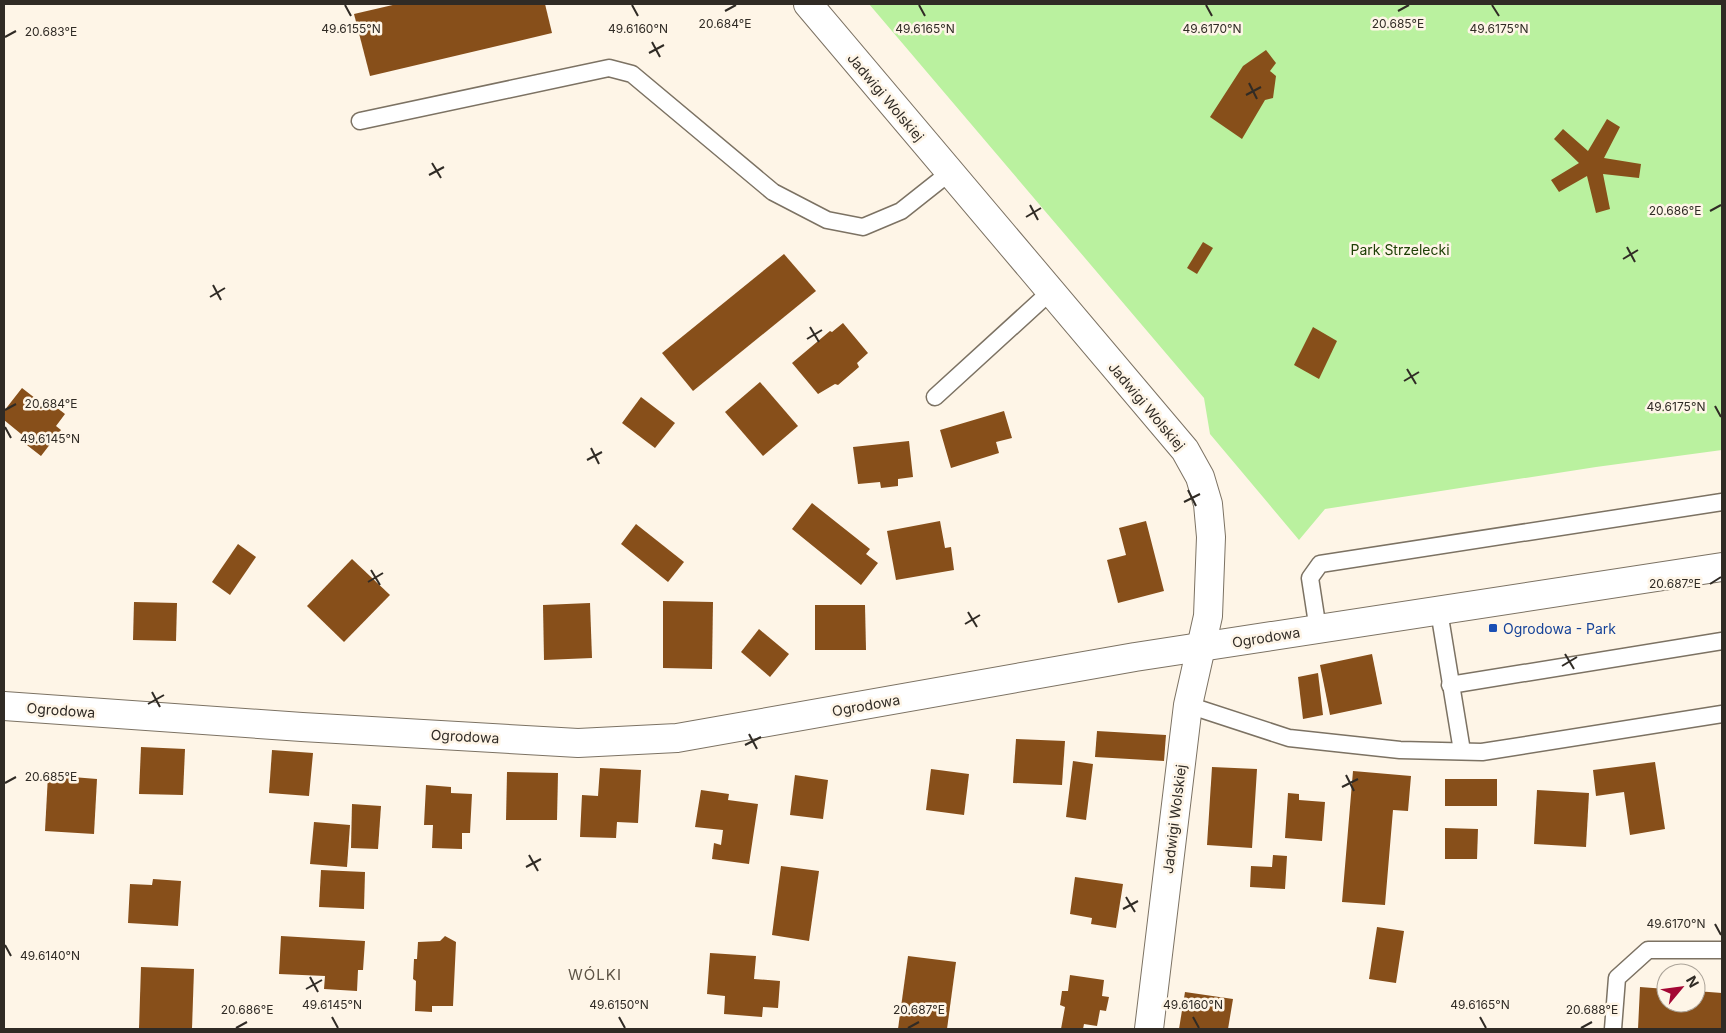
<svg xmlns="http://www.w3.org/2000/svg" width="1726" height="1033" viewBox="0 0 1726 1033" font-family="Inter,sans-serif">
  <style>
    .green { fill: #baf19f }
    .building { fill: #874f1a }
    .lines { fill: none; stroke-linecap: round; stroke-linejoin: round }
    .lane-casing { stroke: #7c7263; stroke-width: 19 }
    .street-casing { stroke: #7c7263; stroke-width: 30 }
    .lane { stroke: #fff; stroke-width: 16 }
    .street { stroke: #fff; stroke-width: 28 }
    .ticks { fill: none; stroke: #302b25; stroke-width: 2 }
    .transit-dot { fill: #1a4fb4; stroke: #fef5e7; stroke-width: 2 }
    .labels { text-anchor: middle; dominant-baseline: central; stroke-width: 5; stroke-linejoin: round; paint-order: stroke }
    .street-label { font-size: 14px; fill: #302b25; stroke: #fef5e7 }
    .park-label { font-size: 14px; fill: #1e4006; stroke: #fef5e7 }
    .transit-label { font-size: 14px; fill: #164399; stroke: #fef5e7; text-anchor: start }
    .neighbourhood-label { font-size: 15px; letter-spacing: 1px; fill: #5e5446; stroke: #fef5e7 }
    .ticks-label { font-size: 12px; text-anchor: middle; fill: #302b25; stroke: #fef5e7; stroke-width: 5; stroke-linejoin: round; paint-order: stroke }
  </style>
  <rect width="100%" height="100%" fill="#fef5e7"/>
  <polygon class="green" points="869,4 1722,4 1722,450 1596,467 1325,509 1299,540 1210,434 1204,398"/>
  <g class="building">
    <polygon points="397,4 545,4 552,33 370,76 354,14"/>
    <polygon points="1266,50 1276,63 1270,71 1276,76 1273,98 1265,100 1242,139 1210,117 1243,66"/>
    <polygon points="1607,119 1620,127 1604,158 1641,164 1639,178 1603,174 1610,209 1596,213 1587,176 1559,192 1551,180 1579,163 1554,139 1563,129 1588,151"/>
    <polygon points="1203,242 1213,248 1197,274 1187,268"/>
    <polygon points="784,254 816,291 693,391 662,353"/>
    <polygon points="843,323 868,353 857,363 859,367 838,385 835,384 818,394 792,363 830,331 832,332"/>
    <polygon points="1313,327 1337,341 1319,379 1294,365"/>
    <polygon points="760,382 798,426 763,456 725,412"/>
    <polygon points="22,388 49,409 52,404 65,414 56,426 61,430 41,456 23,442 26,438 4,420 4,411"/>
    <polygon points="641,397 675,423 655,448 622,423"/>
    <polygon points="1004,411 1012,438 996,442 999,453 951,468 940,430"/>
    <polygon points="909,441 913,477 898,479 898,486 881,488 880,482 858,484 853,447"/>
    <polygon points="812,503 870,549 866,554 878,563 861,585 792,529"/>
    <polygon points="940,521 945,548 951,547 954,570 896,580 887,531"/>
    <polygon points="1146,521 1164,591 1118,603 1107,560 1126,555 1119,528"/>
    <polygon points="636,524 684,562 668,582 621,544"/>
    <polygon points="238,544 256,557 230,595 212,582"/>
    <polygon points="352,559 390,595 344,642 307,606"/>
    <polygon points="663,601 713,602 712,669 663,668"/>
    <polygon points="134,602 177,603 176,641 133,640"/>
    <polygon points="590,603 592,658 544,660 543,605"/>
    <polygon points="815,605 865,605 866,650 815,650"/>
    <polygon points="759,629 789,654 770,677 741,652"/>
    <polygon points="1372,654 1382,704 1330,715 1320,665"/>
    <polygon points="1318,673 1323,715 1303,719 1298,677"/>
    <polygon points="1097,731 1166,735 1164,761 1095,757"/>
    <polygon points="1016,739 1065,741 1062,785 1013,783"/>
    <polygon points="141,747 185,749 183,795 139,794"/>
    <polygon points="272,750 313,753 309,796 269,793"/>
    <polygon points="1073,761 1093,764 1086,820 1066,817"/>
    <polygon points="1655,762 1665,829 1630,835 1624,792 1596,796 1593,770"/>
    <polygon points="1212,767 1257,769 1252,848 1207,845"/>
    <polygon points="600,768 641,770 638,823 617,822 616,838 580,837 582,795 598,796"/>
    <polygon points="931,769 969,774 964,815 926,810"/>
    <polygon points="1353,771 1411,776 1408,811 1393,810 1385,905 1342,902"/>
    <polygon points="507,772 558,773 557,820 506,820"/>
    <polygon points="48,775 97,779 94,834 45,831"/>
    <polygon points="795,775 828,780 823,819 790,815"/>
    <rect x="1445" y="779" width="52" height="27"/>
    <polygon points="426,785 451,787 451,793 472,794 470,833 462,833 462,849 432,848 433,825 424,825"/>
    <polygon points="701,790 729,794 728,800 758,804 749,864 712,859 714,843 721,845 723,830 695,827"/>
    <polygon points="1537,790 1589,793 1586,847 1534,844"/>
    <polygon points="1288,793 1299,794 1299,800 1325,802 1322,841 1285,838"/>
    <polygon points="352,804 381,806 378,849 351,848"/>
    <polygon points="314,822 350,825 347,867 310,864"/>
    <polygon points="1445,828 1478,829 1477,859 1445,859"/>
    <polygon points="1273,855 1287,856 1285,889 1250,887 1251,866 1272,867"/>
    <polygon points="781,866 819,871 809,941 772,935"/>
    <polygon points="321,870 365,872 364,909 319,907"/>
    <polygon points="1075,877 1123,884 1116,928 1091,924 1092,918 1070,914"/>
    <polygon points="153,879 181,881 178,926 128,923 130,884 152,885"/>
    <polygon points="1377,927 1404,931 1396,983 1369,979"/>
    <polygon points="281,936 365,941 363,970 358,970 357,991 324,989 325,976 279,974"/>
    <polygon points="445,936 456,942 453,1006 432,1006 432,1012 415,1011 416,981 413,979 414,959 417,959 418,942 440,941"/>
    <polygon points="710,953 756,956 754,979 780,981 778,1008 763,1007 762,1017 724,1014 725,996 707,994"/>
    <polygon points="908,956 956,962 947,1029 898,1029"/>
    <polygon points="141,967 194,969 192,1029 139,1029"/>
    <polygon points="1070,975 1104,980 1102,996 1109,997 1106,1011 1100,1010 1097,1026 1084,1024 1083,1029 1061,1029 1065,1007 1060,1005 1062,991 1068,991"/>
    <polygon points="1640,987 1666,989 1666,1003 1696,1003 1696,991 1722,993 1722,1029 1638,1029"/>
    <polygon points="1185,992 1233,999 1228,1029 1179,1029"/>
  </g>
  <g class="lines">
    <defs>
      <g id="lane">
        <polyline points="360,121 609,68 632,74 773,192 827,220 863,227 901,211 949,173"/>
        <polyline points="935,397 1050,292"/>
        <polyline points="1439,611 1462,751"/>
        <polyline points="1318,630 1310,578 1320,564 1722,502"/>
        <polyline points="1450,685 1722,641"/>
        <polyline points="1188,705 1289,738 1400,750 1482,752 1722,714"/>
        <polyline points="1613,1029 1617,978 1648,950 1722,950"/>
      </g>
      <g id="street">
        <polyline points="808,4 1185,450 1200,477 1208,504 1211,537 1208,616 1188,705 1149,1029"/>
        <polyline points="4,706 302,727 578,743 677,738 1135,657 1722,567"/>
      </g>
    </defs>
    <use href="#lane" class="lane-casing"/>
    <use href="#street" class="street-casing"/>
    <use href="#lane" class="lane"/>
    <use href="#street" class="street"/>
  </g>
  <path class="ticks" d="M 345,5 L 351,16M 632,5 L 638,16M 919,5 L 925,16M 1206,5 L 1212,16M 1492,5 L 1499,16M 725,11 L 736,5M 1398,11 L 1409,5M 5,37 L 16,31M 652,42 L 660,57M 649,53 L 664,45M 1249,83 L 1257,99M 1246,95 L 1261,87M 432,163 L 441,178M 429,175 L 444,167M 1030,205 L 1038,220M 1710,211 L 1721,205M 1026,217 L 1041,208M 1627,247 L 1635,262M 1623,259 L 1638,250M 213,285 L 221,300M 210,297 L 225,288M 810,327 L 819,342M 807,339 L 822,330M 1407,369 L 1416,384M 1404,381 L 1419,372M 1715,406 L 1721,417M 5,410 L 16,404M 5,427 L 11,438M 591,448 L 599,464M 587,460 L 602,452M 1188,490 L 1196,506M 1184,502 L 1200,494M 371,570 L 380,585M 368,582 L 383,573M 1710,584 L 1721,577M 968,612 L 977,627M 965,624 L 980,615M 1565,654 L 1574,669M 1562,666 L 1577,657M 152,692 L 160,707M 148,704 L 164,695M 749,734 L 757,749M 745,745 L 761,737M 1346,775 L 1354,791M 5,783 L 16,777M 1342,787 L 1358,779M 529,855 L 538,871M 526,867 L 541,859M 1126,897 L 1135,912M 1123,909 L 1138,901M 1715,924 L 1721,935M 5,945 L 11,956M 310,977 L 318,992M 306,989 L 322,980M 332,1017 L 338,1028M 619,1017 L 625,1028M 1193,1017 L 1199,1028M 1480,1017 L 1486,1028M 236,1028 L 247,1022M 908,1028 L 919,1022M 1581,1028 L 1592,1022"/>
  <rect class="transit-dot" x="1488" y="623" width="10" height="10" rx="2.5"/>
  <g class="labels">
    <g class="street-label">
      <text transform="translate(886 97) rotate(50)">Jadwigi Wolskiej</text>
      <text transform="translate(1147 406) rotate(50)">Jadwigi Wolskiej</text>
      <text transform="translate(1266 637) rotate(-9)">Ogrodowa</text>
      <text transform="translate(866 705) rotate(-10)">Ogrodowa</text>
      <text transform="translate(61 710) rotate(4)">Ogrodowa</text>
      <text transform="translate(465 736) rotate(3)">Ogrodowa</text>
      <text transform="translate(1174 819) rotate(-83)">Jadwigi Wolskiej</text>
    </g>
    <g class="park-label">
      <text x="1400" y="249">Park Strzelecki</text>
    </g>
    <g class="transit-label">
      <text x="1503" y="628">Ogrodowa - Park</text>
    </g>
    <g class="neighbourhood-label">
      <text x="595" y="974">WÓLKI</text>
    </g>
  </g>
  <g class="ticks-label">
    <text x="1398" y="28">20.685°E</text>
    <text x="725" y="28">20.684°E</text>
    <text x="351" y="33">49.6155°N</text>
    <text x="638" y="33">49.6160°N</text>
    <text x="925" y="33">49.6165°N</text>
    <text x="1212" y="33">49.6170°N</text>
    <text x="1499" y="33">49.6175°N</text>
    <text x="51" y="36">20.683°E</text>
    <text x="1675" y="215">20.686°E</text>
    <text x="51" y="408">20.684°E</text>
    <text x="1676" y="411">49.6175°N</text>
    <text x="50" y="443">49.6145°N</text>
    <text x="1675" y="588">20.687°E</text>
    <text x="51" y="781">20.685°E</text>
    <text x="1676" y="928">49.6170°N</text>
    <text x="50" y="960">49.6140°N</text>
    <text x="332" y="1009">49.6145°N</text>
    <text x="619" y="1009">49.6150°N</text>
    <text x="1193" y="1009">49.6160°N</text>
    <text x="1480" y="1009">49.6165°N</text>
    <text x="247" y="1014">20.686°E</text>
    <text x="919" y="1014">20.687°E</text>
    <text x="1592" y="1014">20.688°E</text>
  </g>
  <rect width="1726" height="1033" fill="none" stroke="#302b25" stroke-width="10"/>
  <g transform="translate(1681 988) rotate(61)"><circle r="24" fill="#fef5e7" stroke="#aca499"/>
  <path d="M0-4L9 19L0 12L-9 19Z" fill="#a40734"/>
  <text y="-8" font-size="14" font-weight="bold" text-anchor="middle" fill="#302b25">N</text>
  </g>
</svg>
